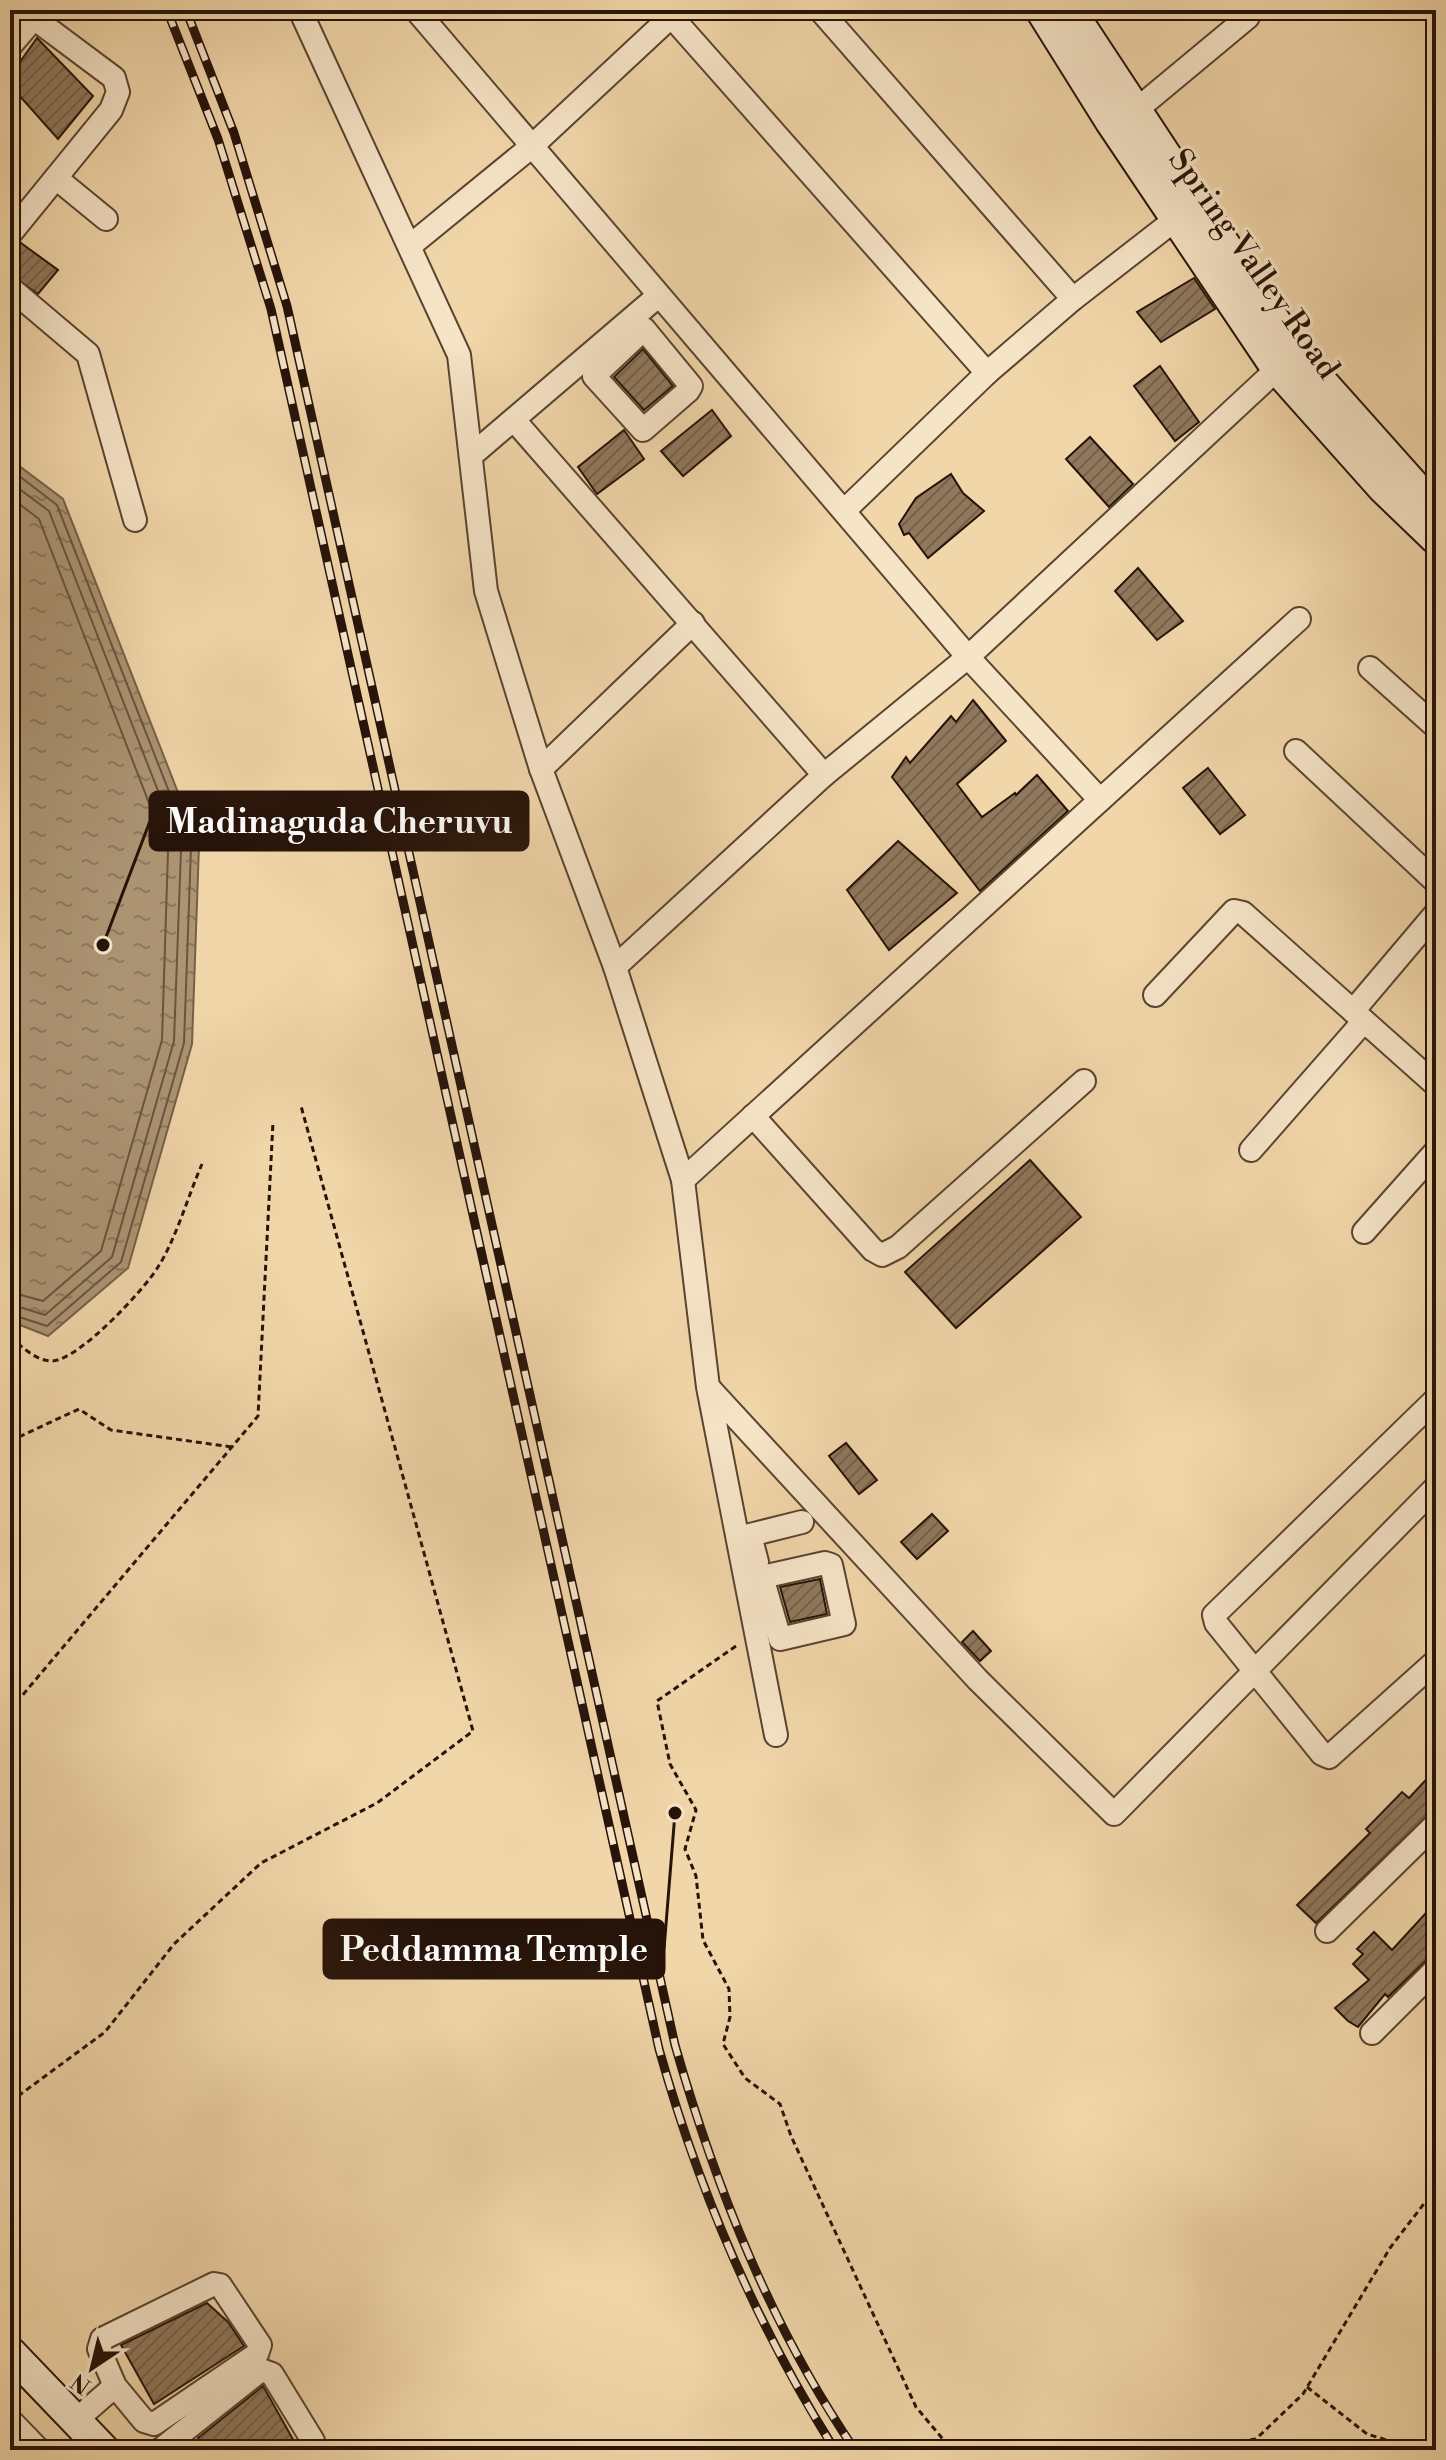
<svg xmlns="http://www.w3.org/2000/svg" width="1446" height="2460" viewBox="0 0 1446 2460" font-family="'Libre Bodoni',serif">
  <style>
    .water { fill: url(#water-ripples); stroke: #766049; stroke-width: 2 }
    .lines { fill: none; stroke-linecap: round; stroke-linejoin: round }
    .shore { stroke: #69543e; stroke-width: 2 }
    .building { fill: url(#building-hatch); stroke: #261309; stroke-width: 2 }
    .street-casing { stroke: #594431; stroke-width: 26 }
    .secondary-casing { stroke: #261309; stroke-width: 34 }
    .path { stroke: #261309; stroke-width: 3; stroke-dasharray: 6 4; stroke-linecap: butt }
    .street { stroke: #f6e4c7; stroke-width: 22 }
    .secondary { stroke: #f6e4c7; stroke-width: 30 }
    .rail-casing { stroke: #261309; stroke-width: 9 }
    .rail { stroke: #f6e4c7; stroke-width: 6; stroke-dasharray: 18; stroke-linecap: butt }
    .labels { text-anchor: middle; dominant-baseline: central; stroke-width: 7; stroke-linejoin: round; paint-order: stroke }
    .street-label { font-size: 32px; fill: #261309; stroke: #f6e4c7 }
    .leader { fill: none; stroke: #261309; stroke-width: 3 }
    .callout-dot { fill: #261309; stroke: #f6e4c7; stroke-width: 3 }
    .callout { fill: #261309; stroke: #261309; stroke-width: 3 }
    .callout-label { font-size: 34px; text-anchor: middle; font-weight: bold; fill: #fff }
  </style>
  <defs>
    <pattern id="water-ripples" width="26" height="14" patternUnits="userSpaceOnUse" patternTransform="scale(2)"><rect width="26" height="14" fill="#ac9473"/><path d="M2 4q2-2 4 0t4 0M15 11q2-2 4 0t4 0" fill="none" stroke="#8c785d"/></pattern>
    <pattern id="building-hatch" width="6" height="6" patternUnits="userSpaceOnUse" patternTransform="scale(2)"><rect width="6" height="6" fill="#90785c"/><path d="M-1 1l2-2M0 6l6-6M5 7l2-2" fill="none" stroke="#75614a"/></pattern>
  </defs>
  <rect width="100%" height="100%" fill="#f1d6a9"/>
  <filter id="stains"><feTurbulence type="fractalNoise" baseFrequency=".0025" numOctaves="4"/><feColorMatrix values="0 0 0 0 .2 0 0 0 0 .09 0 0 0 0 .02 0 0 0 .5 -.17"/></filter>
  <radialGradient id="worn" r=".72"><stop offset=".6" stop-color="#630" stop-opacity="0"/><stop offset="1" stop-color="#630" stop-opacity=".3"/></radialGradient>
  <polygon class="water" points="10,459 63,499 199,846 192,1044 128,1268 48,1336 10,1321"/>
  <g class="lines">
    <g class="shore">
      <polyline points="10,469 57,505 191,848 184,1043 121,1262 47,1326 10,1314"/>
      <polyline points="10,482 49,511 181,850 174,1041 112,1257 45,1315 10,1304"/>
      <polyline points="10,497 39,519 168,852 162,1040 101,1251 43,1301 10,1292"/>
    </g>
  </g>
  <g class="building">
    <polygon points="37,38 93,96 58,139 10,85 10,76"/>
    <polygon points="21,243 58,270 38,294 10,274 10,250"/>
    <polygon points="1194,278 1215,309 1161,342 1137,312"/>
    <polygon points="643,349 673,386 644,410 614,377"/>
    <polygon points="1160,366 1199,422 1175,441 1134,386"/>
    <polygon points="712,410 731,436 683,476 661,451"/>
    <polygon points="624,430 644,459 597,494 578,467"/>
    <polygon points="1090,437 1133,484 1109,507 1066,459"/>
    <polygon points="951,474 963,493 984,511 928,558 909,533 904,535 899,524 916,498"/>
    <polygon points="1138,568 1183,621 1157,640 1115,591"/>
    <polygon points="973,700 1006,741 957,784 982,817 1015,793 1016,795 1037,775 1068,811 980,891 892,777 906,757 910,763 951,716 956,722"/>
    <polygon points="1208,768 1245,815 1220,834 1183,788"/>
    <polygon points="898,841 957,893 889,950 847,890"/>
    <polygon points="1030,1160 1081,1217 956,1328 905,1272"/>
    <polygon points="846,1443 877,1480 859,1494 829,1456"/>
    <polygon points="932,1514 948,1531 917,1559 901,1542"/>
    <polygon points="820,1579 827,1614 790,1622 780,1587"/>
    <polygon points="973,1631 991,1651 980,1661 962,1642"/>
    <polygon points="1436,1769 1436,1808 1316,1923 1297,1905 1370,1833 1366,1829 1402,1792 1409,1798"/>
    <polygon points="1436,1902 1436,1942 1429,1950 1433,1954 1388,1997 1385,1994 1358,2027 1348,2021 1335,2008 1369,1980 1353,1964 1363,1954 1357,1949 1374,1932 1392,1950"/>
    <polygon points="207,2303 228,2322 244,2346 154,2404 121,2345"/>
    <polygon points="263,2386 299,2450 205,2450 198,2438"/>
  </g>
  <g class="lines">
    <defs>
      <g id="street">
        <polyline points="300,10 459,355 486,591 541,769 615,967 683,1180 708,1387 776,1735"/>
        <polyline points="416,10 968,657 1100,800"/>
        <polyline points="820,10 1073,299"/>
        <polyline points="671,16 987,373"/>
        <polyline points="10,46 34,18"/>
        <polyline points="1135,111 1248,17 1251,10"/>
        <polyline points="56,178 106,219"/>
        <polyline points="10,234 111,110 118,92 114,78 23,10"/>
        <polyline points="411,245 531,147 678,10"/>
        <polyline points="10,288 88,354 135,520"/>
        <polygon points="644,329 691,386 688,391 643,430 594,376"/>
        <polyline points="514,420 824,775"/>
        <polyline points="473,454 658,296"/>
        <polyline points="845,510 987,373 1073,299 1176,219"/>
        <polyline points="1370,668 1436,727"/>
        <polyline points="1296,751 1436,882"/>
        <polyline points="541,769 693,623"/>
        <polyline points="615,967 824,775 968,657 1288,359"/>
        <polyline points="1155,995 1234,911 1243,913 1436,1085"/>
        <polyline points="1353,1011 1436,913"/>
        <polyline points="753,1116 873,1250 882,1255 898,1247 1084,1081"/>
        <polyline points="1251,1150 1364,1021"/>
        <polyline points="683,1180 1299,619"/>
        <polyline points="1364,1232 1436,1151"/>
        <polyline points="709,1388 978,1680 1114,1814 1436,1487"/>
        <polyline points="1436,1399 1214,1615 1216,1623 1322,1754 1329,1757 1436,1661"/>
        <polyline points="757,1562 750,1535 802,1522"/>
        <polygon points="825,1563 831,1565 844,1624 780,1639 762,1577"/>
        <polyline points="1327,1931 1436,1824"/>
        <polyline points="1372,2033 1436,1969"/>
        <polyline points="10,2420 39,2450"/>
        <polyline points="75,2421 115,2386 144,2421 154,2424 257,2354 260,2345 220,2285 214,2284 102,2339 99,2349 115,2386"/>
        <polyline points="160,2450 261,2370 272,2374 313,2441 313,2450"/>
      </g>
      <g id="secondary">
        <polyline points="1041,10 1111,122 1277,369 1383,488 1436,539"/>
        <polyline points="1070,10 1296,353 1436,510"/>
        <polyline points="10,2352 104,2450"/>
      </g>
    </defs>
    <use href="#street" class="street-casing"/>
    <use href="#secondary" class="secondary-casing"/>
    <g class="path">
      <path d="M 10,1337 C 22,1346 35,1361 52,1361 C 79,1360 144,1290 158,1267 C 176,1239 188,1196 202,1164"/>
      <polyline points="10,1441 79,1409 111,1430 232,1447"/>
      <polyline points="736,1646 657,1701 670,1764 696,1810 685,1849 696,1876 703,1940 729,1989 730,2017 723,2044 745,2078 780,2104 791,2136 916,2407 952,2450"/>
      <polyline points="10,1710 258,1416 273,1122"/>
      <polyline points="10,2102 105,2032 174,1944 261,1863 377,1803 473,1731 301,1106"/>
      <polyline points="1307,2387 1367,2434 1419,2450"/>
      <polyline points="1171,2450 1256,2439 1303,2394 1390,2248 1436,2188"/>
    </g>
    <use href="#street" class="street"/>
    <use href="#secondary" class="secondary"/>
    <defs>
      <g id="rail">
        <path d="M 167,10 L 218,139 L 271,309 L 659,2049 C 699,2192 756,2324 835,2450"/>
        <path d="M 186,10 L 234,133 L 287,306 L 675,2045 C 716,2188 771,2327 855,2450"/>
      </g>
    </defs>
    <use href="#rail" class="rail-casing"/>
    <use href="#rail" class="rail"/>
  </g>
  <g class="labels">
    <g class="street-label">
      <text transform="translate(1254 264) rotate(55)">Spring Valley Road</text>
    </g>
  </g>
  <path class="leader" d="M103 945L150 821M675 1813L664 1949"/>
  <g class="callout-dot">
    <circle cx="103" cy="945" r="8"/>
    <circle cx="675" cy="1813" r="8"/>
  </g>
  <g class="callout">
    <rect x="150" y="792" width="378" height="58" rx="8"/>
    <rect x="324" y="1920" width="340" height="58" rx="8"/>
  </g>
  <g class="callout-label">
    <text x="339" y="833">Madinaguda Cheruvu</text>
    <text x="494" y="1961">Peddamma Temple</text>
  </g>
  <rect width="1446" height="2460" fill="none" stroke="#f1d6a9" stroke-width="40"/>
  <rect x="12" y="12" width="1422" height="2436" fill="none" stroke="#261309" stroke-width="4"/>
  <rect x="20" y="20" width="1406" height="2420" fill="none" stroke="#261309" stroke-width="2"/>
  <g transform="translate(92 2368) rotate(215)" stroke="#f6e4c7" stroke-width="6" paint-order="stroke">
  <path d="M0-6L14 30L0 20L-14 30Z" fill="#261309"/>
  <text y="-12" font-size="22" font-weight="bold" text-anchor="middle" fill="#261309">N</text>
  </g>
  <rect width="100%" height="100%" filter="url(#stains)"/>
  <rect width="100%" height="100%" fill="url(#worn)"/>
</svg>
